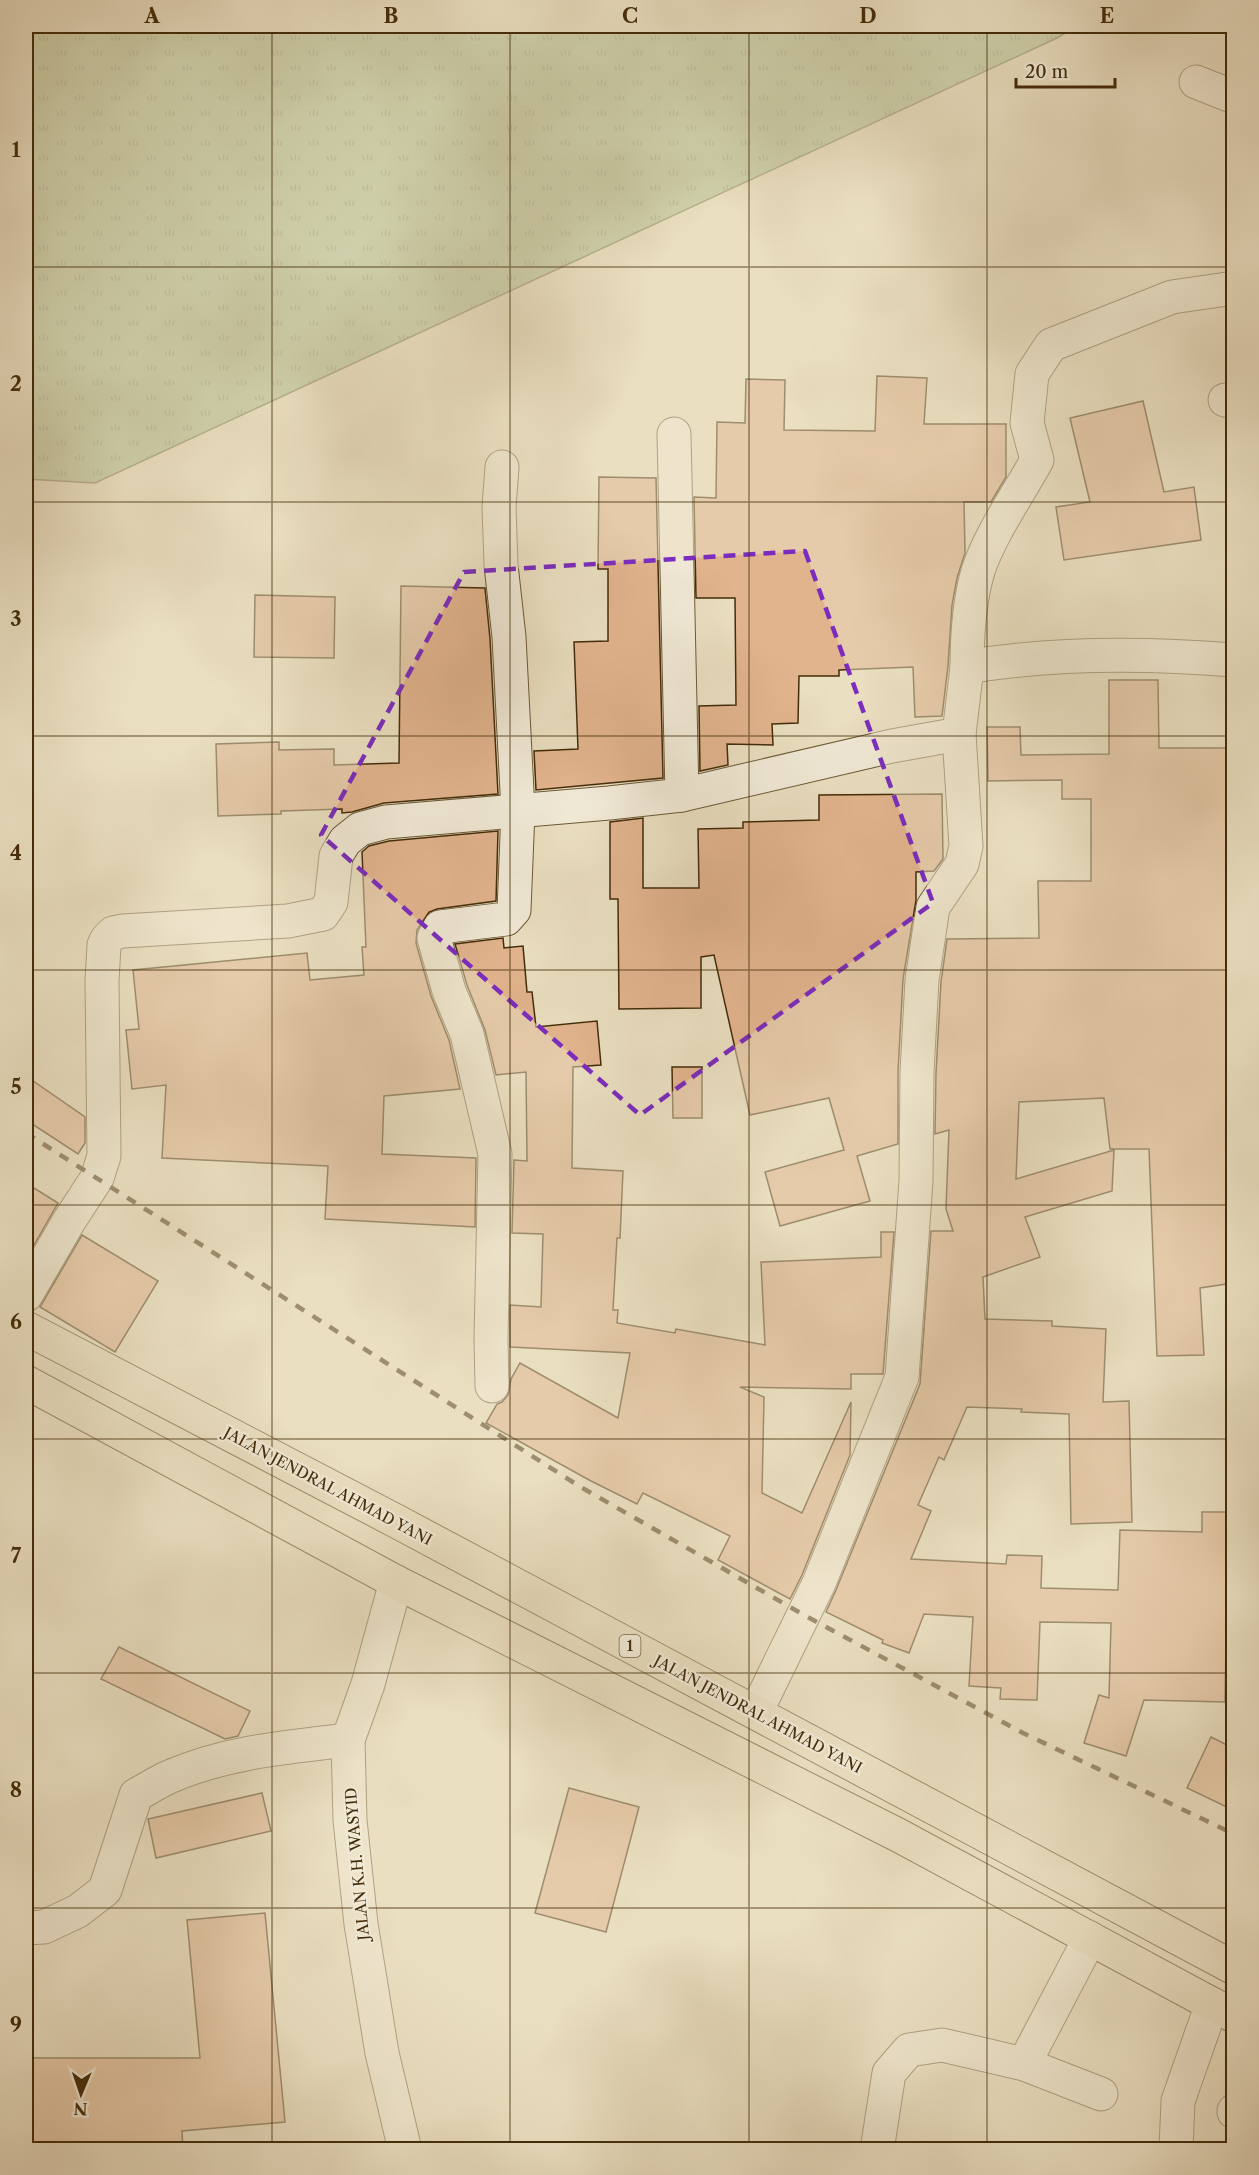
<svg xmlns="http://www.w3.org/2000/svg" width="1259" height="2175" viewBox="0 0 1259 2175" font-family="'Libre Caslon Text',serif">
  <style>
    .grass { fill: url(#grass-tufts); stroke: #7a7850; stroke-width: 1.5 }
    .building { fill: #e2b48e; stroke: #432c09; stroke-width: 1.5 }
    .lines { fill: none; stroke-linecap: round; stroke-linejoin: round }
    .minor-casing { stroke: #6d5937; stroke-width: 35 }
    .highway-casing { stroke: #432c09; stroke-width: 35 }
    .minor { stroke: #f1ead7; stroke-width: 33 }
    .highway { stroke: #eadfc1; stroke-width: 33 }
    .rail { stroke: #432c09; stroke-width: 4.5; stroke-dasharray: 10 10; stroke-linecap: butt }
    .marked { fill: none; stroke: #7b2cbf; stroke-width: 4.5; stroke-dasharray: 12 8; stroke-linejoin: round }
    .grid { fill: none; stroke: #432c09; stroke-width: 1.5; stroke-opacity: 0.55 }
    .labels { text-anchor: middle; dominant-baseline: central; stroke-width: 4.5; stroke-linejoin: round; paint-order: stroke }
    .shield { fill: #f1ead7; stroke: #776547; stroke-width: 1.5 }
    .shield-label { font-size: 14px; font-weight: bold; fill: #432c09 }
    .street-label { font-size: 15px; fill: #432c09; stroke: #f1ead7 }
    .neatline { fill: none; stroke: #432c09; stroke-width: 2 }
    .grid-label { font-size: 20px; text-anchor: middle; font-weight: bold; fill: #432c09 }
  </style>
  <defs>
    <pattern id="grass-tufts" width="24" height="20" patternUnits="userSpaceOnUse" patternTransform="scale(1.5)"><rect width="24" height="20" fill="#b2c396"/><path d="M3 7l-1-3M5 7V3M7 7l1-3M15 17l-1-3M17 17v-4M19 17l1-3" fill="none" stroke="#929f79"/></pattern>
  </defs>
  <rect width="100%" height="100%" fill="#eadfc1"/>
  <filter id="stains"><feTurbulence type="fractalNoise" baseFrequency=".00333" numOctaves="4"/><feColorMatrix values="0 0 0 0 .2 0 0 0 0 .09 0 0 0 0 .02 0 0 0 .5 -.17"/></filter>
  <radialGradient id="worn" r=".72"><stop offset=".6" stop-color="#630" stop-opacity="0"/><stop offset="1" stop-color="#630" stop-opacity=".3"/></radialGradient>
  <polygon class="grass" points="26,26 1077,26 1057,38 95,483 26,479"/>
  <g class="building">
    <polygon points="877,376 927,378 924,424 1006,424 1006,477 991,502 964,502 965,553 957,578 952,605 948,666 942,716 915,717 913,667 839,670 839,676 799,676 798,723 772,724 773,745 727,744 728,765 700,771 699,706 736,705 735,598 696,598 694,497 716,498 717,422 745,423 746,379 785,380 784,430 875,431"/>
    <polygon points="1143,401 1164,492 1194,487 1201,540 1064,560 1056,507 1090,502 1070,418"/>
    <polygon points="599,477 656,478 663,778 536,790 534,751 578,749 574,642 608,641 608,569 598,569"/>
    <polygon points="401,586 485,588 490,639 498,794 384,803 352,812 342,813 342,809 281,811 281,814 218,816 216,744 279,742 279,750 334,749 334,765 399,763"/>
    <polygon points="255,595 335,597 334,658 254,657"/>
    <polygon points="1109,680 1158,680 1159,748 1233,748 1233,961 1230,1045 1233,1045 1233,1283 1200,1288 1204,1355 1157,1356 1149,1149 1110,1149 1104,1098 1019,1102 1016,1179 1114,1150 1112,1191 1025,1217 1040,1257 983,1277 985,1319 1052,1321 1052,1326 1106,1329 1103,1402 1129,1401 1132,1522 1071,1524 1069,1414 1021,1412 1022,1409 967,1407 944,1460 939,1457 918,1505 931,1511 911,1559 1006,1564 1007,1555 1042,1556 1041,1588 1118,1590 1120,1530 1202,1532 1202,1512 1232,1512 1230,1582 1227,1582 1225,1702 1144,1700 1126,1756 1084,1743 1099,1695 1109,1698 1111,1623 1040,1622 1037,1700 1000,1699 1001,1688 969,1686 973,1617 924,1614 909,1653 882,1643 883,1640 826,1612 836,1590 920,1384 931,1231 953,1231 946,1209 949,1130 935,1134 936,1073 941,982 947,939 1039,938 1038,881 1091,881 1091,799 1062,799 1062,780 988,781 987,727 1020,727 1021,755 1109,754"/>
    <polygon points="942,794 943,859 934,871 916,872 916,900 903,979 898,1072 898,1144 857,1156 870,1201 780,1226 765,1172 844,1150 829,1098 750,1115 714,955 701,957 701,1008 619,1009 618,899 610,899 610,822 643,818 643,888 699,888 698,829 743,828 743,822 819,820 819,795"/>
    <polygon points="498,831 496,901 437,909 429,912 417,930 416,943 431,996 449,1040 460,1089 384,1096 382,1154 476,1158 475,1227 325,1219 328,1166 162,1158 166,1085 132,1089 126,1030 139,1029 133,970 307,953 310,980 364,975 362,947 366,947 362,852 369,846 389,841"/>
    <polygon points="503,938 504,948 523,946 527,992 532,992 536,1027 597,1021 601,1065 573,1067 572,1168 623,1171 620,1238 617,1238 613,1310 618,1310 617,1323 675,1333 676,1329 765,1345 761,1262 881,1257 881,1232 894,1232 883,1374 851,1374 851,1389 740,1387 764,1397 762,1493 802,1513 851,1402 850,1455 802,1575 790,1599 718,1560 730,1536 643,1493 637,1504 591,1481 486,1423 497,1404 502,1402 508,1395 511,1379 520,1363 618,1418 630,1353 510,1347 510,1305 541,1307 543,1234 512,1233 514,1160 527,1161 526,1072 496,1075 485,1030 467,985 455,944"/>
    <polygon points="672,1067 702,1067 702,1118 673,1118"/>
    <polygon points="26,1076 85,1117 85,1143 78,1154 26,1120"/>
    <polygon points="26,1183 58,1203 26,1259"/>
    <polygon points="82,1235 158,1281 115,1352 40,1307"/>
    <polygon points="119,1647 250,1711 238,1736 225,1739 101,1679"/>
    <polygon points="1211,1737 1233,1748 1233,1810 1187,1788"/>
    <polygon points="569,1788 639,1807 606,1932 535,1913"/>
    <polygon points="262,1793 271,1831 156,1858 148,1819"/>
    <polygon points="265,1913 285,2122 182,2131 183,2150 26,2150 26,2058 200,2058 187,1920"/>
  </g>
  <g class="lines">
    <defs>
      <g id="minor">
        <polyline points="1196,82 1234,97"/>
        <polyline points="1225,400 1234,401"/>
        <polyline points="674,434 682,795"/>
        <path d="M 967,667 C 967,635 969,602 978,571 C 990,534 1018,495 1037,460 L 1027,423 L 1032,374 L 1051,345 L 1172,297 L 1234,288"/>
        <path d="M 26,1295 L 69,1221 L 97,1178 L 104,1156 L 102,981 L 104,945 L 107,939 L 113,933 L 123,931 L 288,921 L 323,914 L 331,902 L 336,856 L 345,841 L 360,829 L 386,822 L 609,803 L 682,795 L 892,746 L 959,734 L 967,667 C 1055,652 1145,653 1234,660"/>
        <polyline points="492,1386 491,1339 495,1154 467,1034 449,991 434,938 440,927 506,919 514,910 518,811 509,637 501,565 499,507 502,467"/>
        <polyline points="396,1582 368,1684 348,1740 350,1820 361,1924 382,2053 405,2150"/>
        <polyline points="756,1712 819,1583 902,1377 916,1181 917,1072 922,980 933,907 962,864 966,846 959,734"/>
        <path d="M 26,1928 L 44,1927 L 78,1911 L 105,1890 L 136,1795 C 147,1789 158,1782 169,1777 C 226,1752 287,1747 348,1740"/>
        <polyline points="1024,2064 1090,1938"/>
        <polyline points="1234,2111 1234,2112"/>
        <polyline points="877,2150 889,2073 909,2050 942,2045 1024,2064 1101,2094"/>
        <polyline points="1176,2150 1178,2101 1212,2004"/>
      </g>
      <g id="highway">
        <polyline points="26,1328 396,1521 1234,1968"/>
        <polyline points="26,1382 396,1582 898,1835 1234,2016"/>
      </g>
    </defs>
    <use href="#minor" class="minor-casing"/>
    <use href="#highway" class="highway-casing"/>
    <use href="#minor" class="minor"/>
    <use href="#highway" class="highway"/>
    <polyline class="rail" points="26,1133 579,1486 804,1615 1023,1733 1234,1834"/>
  </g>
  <path d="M0 0H1259V2175H0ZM 805,551 L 933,903 L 640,1115 L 321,835 L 464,572 Z" fill="#eadfc1" fill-opacity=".55" fill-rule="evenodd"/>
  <path class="marked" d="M 805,551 L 933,903 L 640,1115 L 321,835 L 464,572 Z"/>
  <path class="grid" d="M 272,26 L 272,2150M 510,26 L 510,2150M 749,26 L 749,2150M 987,26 L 987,2150M 26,267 L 1234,267M 26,502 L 1234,502M 26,736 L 1234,736M 26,970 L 1234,970M 26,1205 L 1234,1205M 26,1439 L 1234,1439M 26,1673 L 1234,1673M 26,1908 L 1234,1908"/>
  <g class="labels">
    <rect class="shield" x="619.5" y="1635" width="21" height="22" rx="4.5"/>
    <g class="shield-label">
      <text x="630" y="1646">1</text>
    </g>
    <g class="street-label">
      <text transform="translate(328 1486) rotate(28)">JALAN JENDRAL AHMAD YANI</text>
      <text transform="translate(758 1714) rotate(28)">JALAN JENDRAL AHMAD YANI</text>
      <text transform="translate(357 1864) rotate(-95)">JALAN K.H. WASYID</text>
    </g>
  </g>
  <rect width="1259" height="2175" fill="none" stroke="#eadfc1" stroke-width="66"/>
  <g transform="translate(81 2094) rotate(182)" stroke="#f1ead7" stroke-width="4.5" paint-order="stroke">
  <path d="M0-4.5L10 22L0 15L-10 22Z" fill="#432c09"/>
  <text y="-9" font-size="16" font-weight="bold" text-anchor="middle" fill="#432c09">N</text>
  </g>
  <path d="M1016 78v9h99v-9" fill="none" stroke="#432c09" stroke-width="3"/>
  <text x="1025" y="78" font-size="18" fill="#432c09" stroke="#f1ead7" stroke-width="4.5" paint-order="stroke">20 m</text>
  <rect x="33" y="33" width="1193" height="2109" class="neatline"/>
  <g class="grid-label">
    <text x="152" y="23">A</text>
    <text x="391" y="23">B</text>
    <text x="630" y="23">C</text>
    <text x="868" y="23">D</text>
    <text x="1107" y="23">E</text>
    <text x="16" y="157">1</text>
    <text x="16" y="391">2</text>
    <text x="16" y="626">3</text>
    <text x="16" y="860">4</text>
    <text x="16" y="1094">5</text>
    <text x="16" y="1329">6</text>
    <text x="16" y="1563">7</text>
    <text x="16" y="1797">8</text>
    <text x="16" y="2032">9</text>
  </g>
  <rect width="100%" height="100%" filter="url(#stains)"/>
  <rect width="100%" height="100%" fill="url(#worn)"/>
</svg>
